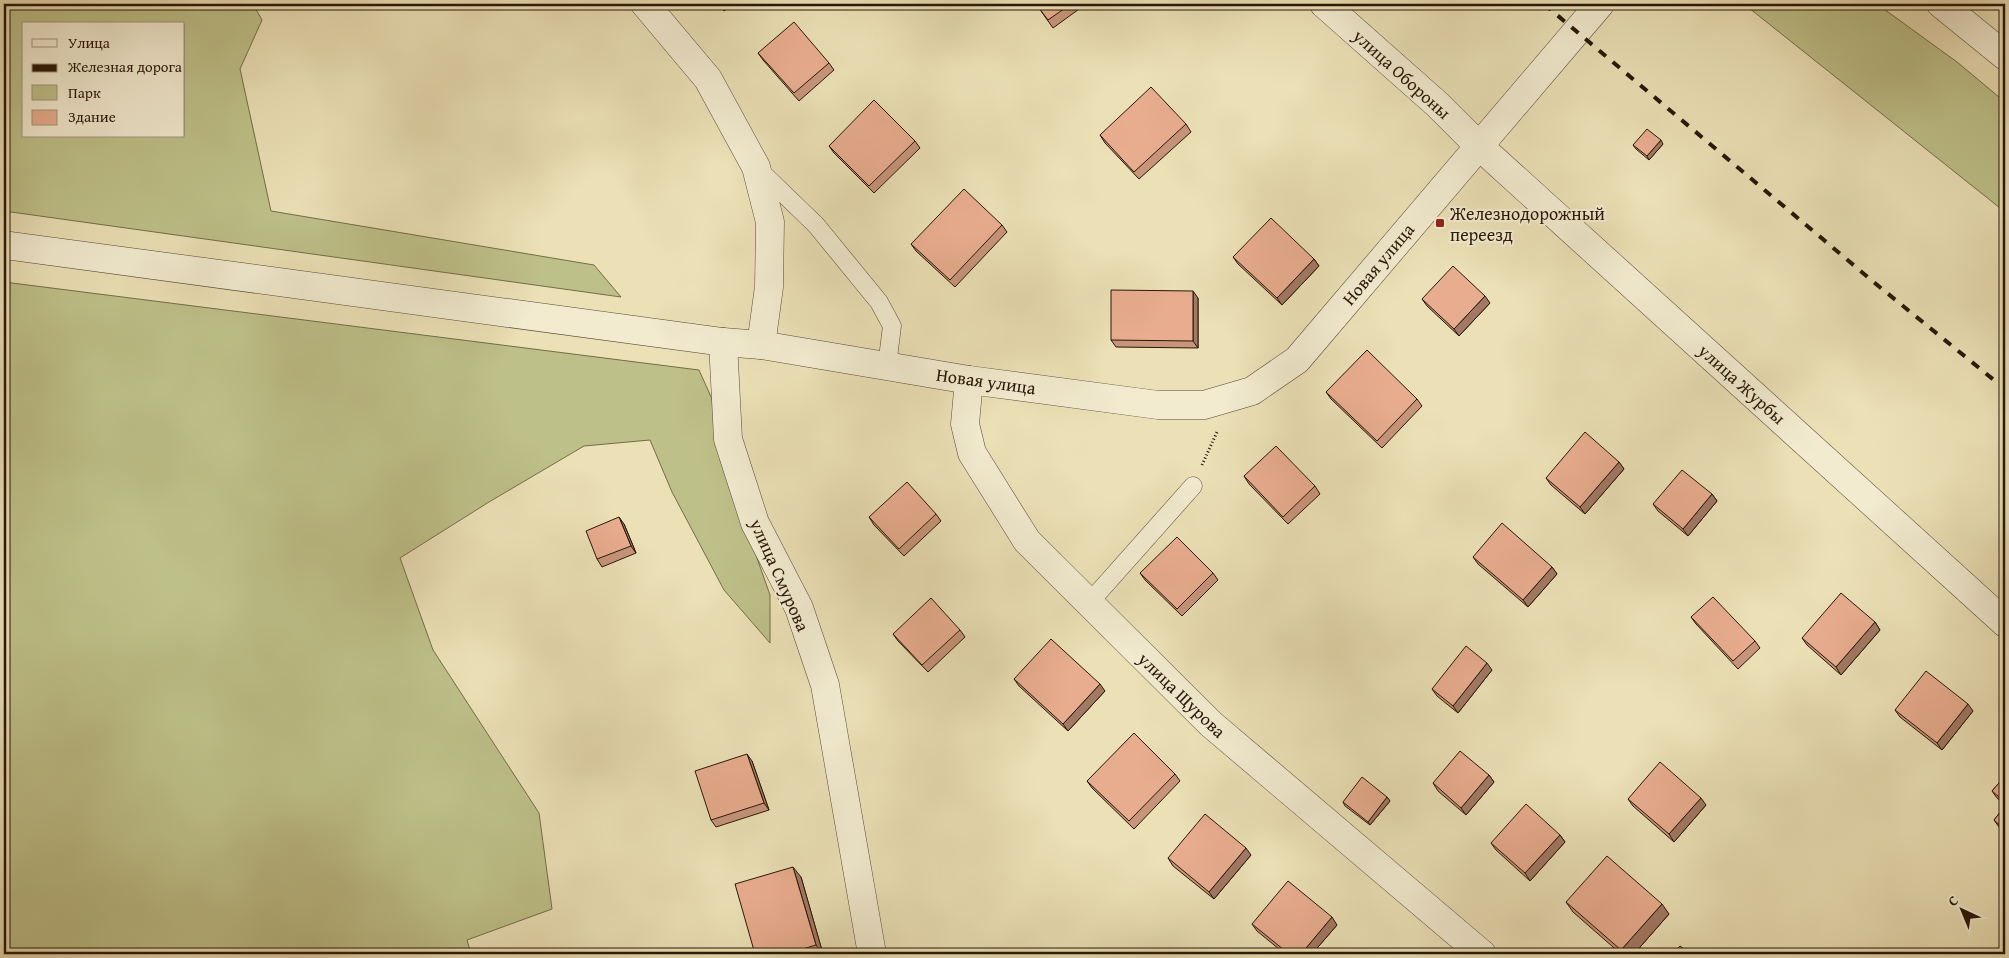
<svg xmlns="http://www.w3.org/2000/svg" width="2009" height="958" viewBox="0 0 2009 958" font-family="'Gentium Book Plus',serif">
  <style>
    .green { fill: #bec089; stroke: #736c48; fill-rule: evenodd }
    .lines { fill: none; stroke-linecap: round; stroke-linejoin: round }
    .service-casing { stroke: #594933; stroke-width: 19 }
    .minor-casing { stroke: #594933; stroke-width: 29 }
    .tertiary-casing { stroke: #594933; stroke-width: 29 }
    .path { stroke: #281707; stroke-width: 3; stroke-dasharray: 1 2.5; stroke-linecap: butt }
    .service { stroke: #f2ebd0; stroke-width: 18 }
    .minor { stroke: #f2ebd0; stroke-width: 28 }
    .tertiary { stroke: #f2ebd0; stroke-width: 28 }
    .rail { stroke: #281707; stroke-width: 4; stroke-dasharray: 9 9; stroke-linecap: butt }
    .wall { fill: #c8957b; stroke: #281707 }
    .shaded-wall { fill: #a27964; stroke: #281707 }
    .building { fill: #e8ad8f; stroke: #281707 }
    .poi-dot { fill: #8f2418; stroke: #f2ebd0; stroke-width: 2 }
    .labels { text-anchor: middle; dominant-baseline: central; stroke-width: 4; stroke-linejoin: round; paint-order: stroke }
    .street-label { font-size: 18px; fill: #281707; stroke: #f2ebd0 }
    .poi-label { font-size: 18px; fill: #281707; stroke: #f2ebd0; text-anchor: start }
  </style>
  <rect width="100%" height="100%" fill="#ebe0b6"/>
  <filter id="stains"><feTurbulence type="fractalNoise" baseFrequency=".004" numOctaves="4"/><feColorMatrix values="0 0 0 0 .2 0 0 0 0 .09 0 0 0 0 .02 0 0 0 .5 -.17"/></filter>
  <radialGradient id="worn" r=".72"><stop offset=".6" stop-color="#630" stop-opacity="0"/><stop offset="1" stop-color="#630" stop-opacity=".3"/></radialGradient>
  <g class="green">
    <path d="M 4,4 L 253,4 L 262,20 L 240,69 L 271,211 L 594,265 L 621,297 L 4,211 ZM 24,24 L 184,24 L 184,136 L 24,136 Z"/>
    <polygon points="1744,4 1877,4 1957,62 2005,102 2005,212"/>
    <polygon points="4,282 699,370 712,399 719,450 770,595 770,643 724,590 672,492 650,440 584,446 489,502 400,558 433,650 539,813 552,909 467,940 471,954 4,954"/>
  </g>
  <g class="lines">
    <defs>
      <g id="service">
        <polyline points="758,169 816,225 879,302 892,326 887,366"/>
        <polyline points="1089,603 1193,486"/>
      </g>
      <g id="minor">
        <polyline points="645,4 708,79 756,167 770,222 769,287 761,345"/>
        <polyline points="1478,145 2005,623"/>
        <polyline points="723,342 728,439 755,523 799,608 825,685 872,954"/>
        <polyline points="969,380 965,424 972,453 1027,541 1211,724 1482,954"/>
      </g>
      <g id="tertiary">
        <polyline points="1324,4 1438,105 1478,145"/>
        <polyline points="1941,4 2005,56"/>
        <polyline points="4,245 723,342 761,345 969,380 1158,405 1204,405 1252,391 1297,360 1600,4"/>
      </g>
    </defs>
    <use href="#service" class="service-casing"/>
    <use href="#minor" class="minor-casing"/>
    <use href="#tertiary" class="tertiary-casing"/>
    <polyline class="path" points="1202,465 1217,432"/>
    <use href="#service" class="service"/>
    <use href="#minor" class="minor"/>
    <use href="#tertiary" class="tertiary"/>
    <polyline class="rail" points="1544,4 1876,284 2005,389"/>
  </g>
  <g class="wall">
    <polygon points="718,4 733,4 724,11"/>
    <polygon points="1036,4 1086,4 1053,28"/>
    <polygon points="758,53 829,63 834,70 799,101 763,60"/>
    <polygon points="1186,124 1191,132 1139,179 1105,143 1100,135"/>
    <polygon points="915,141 920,148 874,193 834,153 829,146"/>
    <polygon points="1663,144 1649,160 1636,149 1633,145"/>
    <polygon points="1002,225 1007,232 955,287 916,251 911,244"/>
    <polygon points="1233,257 1314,259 1319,266 1282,305 1238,264"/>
    <polygon points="1198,298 1198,348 1116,347 1111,340"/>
    <polygon points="1422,299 1490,303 1459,336 1427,306"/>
    <polygon points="1326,392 1417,399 1422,406 1382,448 1331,399"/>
    <polygon points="1619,462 1624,469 1585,514 1551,485 1546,478"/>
    <polygon points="1244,476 1315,486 1320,494 1288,524 1249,484"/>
    <polygon points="1712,494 1717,501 1688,536 1658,511 1653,504"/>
    <polygon points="936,514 941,521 904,556 874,525 869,517"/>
    <polygon points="624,524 636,553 602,567 597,559"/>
    <polygon points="1473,557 1552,567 1557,574 1528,607 1478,564"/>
    <polygon points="1140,573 1213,573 1218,580 1182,616 1145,580"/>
    <polygon points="1691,617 1755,641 1760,648 1738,669 1696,624"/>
    <polygon points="1875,622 1880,630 1841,675 1807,645 1802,638"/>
    <polygon points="960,630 965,637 928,672 898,641 893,634"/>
    <polygon points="1492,670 1458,713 1437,696 1432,689"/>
    <polygon points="1014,679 1105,691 1068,731 1019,686"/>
    <polygon points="1895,710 1973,711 1942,750 1900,717"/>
    <polygon points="752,761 769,810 716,827 711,820"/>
    <polygon points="1175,774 1180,781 1134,829 1092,788 1087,781"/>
    <polygon points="1489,775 1494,782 1466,815 1438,791 1433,783"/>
    <polygon points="2005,776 2005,805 1997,798 1992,791"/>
    <polygon points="1387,797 1390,801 1370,825 1345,806 1343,802"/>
    <polygon points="1628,799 1706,805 1674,842 1633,806"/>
    <polygon points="2005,806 2005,832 1999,827 1994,820"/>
    <polygon points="1560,835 1565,842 1530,881 1496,850 1491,843"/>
    <polygon points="1251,855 1214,899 1173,866 1168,858"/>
    <polygon points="801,877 823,954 755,954"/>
    <polygon points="1566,902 1669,914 1634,954 1621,954 1573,912"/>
    <polygon points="1252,924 1337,925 1312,954 1285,954 1257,931"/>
  </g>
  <g class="shaded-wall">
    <polygon points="1661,140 1663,144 1649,160 1647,156"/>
    <polygon points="1314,259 1319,266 1282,305 1277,298"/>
    <polygon points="1193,291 1198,298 1198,348 1193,341"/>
    <polygon points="1485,296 1490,303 1459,336 1454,329"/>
    <polygon points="1619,462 1624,469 1585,514 1580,507"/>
    <polygon points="1712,494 1717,501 1688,536 1683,529"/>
    <polygon points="619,517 624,524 636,553 631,546"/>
    <polygon points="1552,567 1557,574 1528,607 1523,600"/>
    <polygon points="1875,622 1880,630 1841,675 1836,667"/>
    <polygon points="1487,663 1492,670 1458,713 1453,706"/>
    <polygon points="1100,684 1105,691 1068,731 1063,724"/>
    <polygon points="1968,704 1973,711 1942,750 1937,743"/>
    <polygon points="747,754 752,761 769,810 764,803"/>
    <polygon points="1489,775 1494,782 1466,815 1461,808"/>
    <polygon points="1387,797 1390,801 1370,825 1368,822"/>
    <polygon points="1701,798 1706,805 1674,842 1669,834"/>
    <polygon points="1560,835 1565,842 1530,881 1525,873"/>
    <polygon points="1246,848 1251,855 1214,899 1209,892"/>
    <polygon points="793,867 801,877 823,954 816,945"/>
    <polygon points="1662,904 1669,914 1634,954 1624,954 1621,950"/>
    <polygon points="1332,917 1337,925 1312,954 1301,954"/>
  </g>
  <g class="building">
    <polygon points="1036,4 1071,4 1048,20"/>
    <polygon points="794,22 829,63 794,93 758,53"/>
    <polygon points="1151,87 1186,124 1134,172 1100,135"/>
    <polygon points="874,100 915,141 869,186 829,146"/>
    <polygon points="1647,129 1661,140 1647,156 1633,145"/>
    <polygon points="964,189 1002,225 950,280 911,244"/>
    <polygon points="1271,218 1314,259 1277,298 1233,257"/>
    <polygon points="1453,266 1485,296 1454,329 1422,299"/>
    <polygon points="1111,290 1193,291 1193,341 1111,340"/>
    <polygon points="1367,350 1417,399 1377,441 1326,392"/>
    <polygon points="1585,432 1619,462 1580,507 1546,478"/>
    <polygon points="1276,446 1315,486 1283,517 1244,476"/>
    <polygon points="1682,470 1712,494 1683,529 1653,504"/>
    <polygon points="907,482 936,514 899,549 869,517"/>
    <polygon points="619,517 631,546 597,559 586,531"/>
    <polygon points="1502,523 1552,567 1523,600 1473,557"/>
    <polygon points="1177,537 1213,573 1177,609 1140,573"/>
    <polygon points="1841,593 1875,622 1836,667 1802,638"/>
    <polygon points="1713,597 1755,641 1733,661 1691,617"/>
    <polygon points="931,598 960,630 922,665 893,634"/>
    <polygon points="1051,639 1100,684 1063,724 1014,679"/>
    <polygon points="1466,646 1487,663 1453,706 1432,689"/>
    <polygon points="1926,671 1968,704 1937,743 1895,710"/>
    <polygon points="1134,733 1175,774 1129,821 1087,781"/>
    <polygon points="1460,751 1489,775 1461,808 1433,783"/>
    <polygon points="747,754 764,803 711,820 695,771"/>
    <polygon points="1660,762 1701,798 1669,834 1628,799"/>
    <polygon points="2005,776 2005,802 1992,791"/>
    <polygon points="1362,777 1387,797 1368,822 1343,802"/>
    <polygon points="1526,804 1560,835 1525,873 1491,843"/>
    <polygon points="2005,806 2005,830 1994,820"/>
    <polygon points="1205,814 1246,848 1209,892 1168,858"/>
    <polygon points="1607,856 1662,904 1621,950 1566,902"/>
    <polygon points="793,867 816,945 786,954 755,954 735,884"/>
    <polygon points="1288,881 1332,917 1301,954 1289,954 1252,924"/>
    <polygon points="1680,946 1691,954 1673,954"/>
  </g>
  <rect class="poi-dot" x="1435" y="218" width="10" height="10" rx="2.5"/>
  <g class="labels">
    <g class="street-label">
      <text transform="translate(1402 74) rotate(42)">улица Обороны</text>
      <text transform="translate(1378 264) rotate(-50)">Новая улица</text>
      <text transform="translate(986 381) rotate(8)">Новая улица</text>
      <text transform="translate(1742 384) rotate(42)">улица Журбы</text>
      <text transform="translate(780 575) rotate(66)">улица Смурова</text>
      <text transform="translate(1182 695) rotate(44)">улица Щурова</text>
    </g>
    <g class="poi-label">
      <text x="1450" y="213">Железнодорожный<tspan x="1450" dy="21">переезд</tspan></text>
    </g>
  </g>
  <rect width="2009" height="958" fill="none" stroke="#ebe0b6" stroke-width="20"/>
  <rect x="5" y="5" width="1999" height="948" fill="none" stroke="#281707" stroke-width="2.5"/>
  <rect x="10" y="10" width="1989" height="938" fill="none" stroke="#281707"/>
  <rect x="22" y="22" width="162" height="115" fill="#f2ebd0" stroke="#a19680"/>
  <rect x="32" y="39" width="25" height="8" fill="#f2ebd0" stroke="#a19680"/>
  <text x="68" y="48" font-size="15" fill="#281707">Улица</text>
  <rect x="32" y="64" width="25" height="8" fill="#281707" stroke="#a19680"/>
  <text x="68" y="72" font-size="15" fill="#281707">Железная дорога</text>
  <rect x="32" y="85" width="25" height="15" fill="#bec089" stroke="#a19680"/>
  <text x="68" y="98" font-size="15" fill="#281707">Парк</text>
  <rect x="32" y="110" width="25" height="15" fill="#e8ad8f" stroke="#a19680"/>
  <text x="68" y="122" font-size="15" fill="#281707">Здание</text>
  <g transform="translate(1962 910) rotate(316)" stroke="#f2ebd0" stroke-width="4" paint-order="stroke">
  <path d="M0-4L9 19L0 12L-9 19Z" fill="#281707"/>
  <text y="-8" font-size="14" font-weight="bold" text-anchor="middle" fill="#281707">С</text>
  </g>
  <rect width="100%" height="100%" filter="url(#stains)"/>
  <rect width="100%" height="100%" fill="url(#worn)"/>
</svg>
